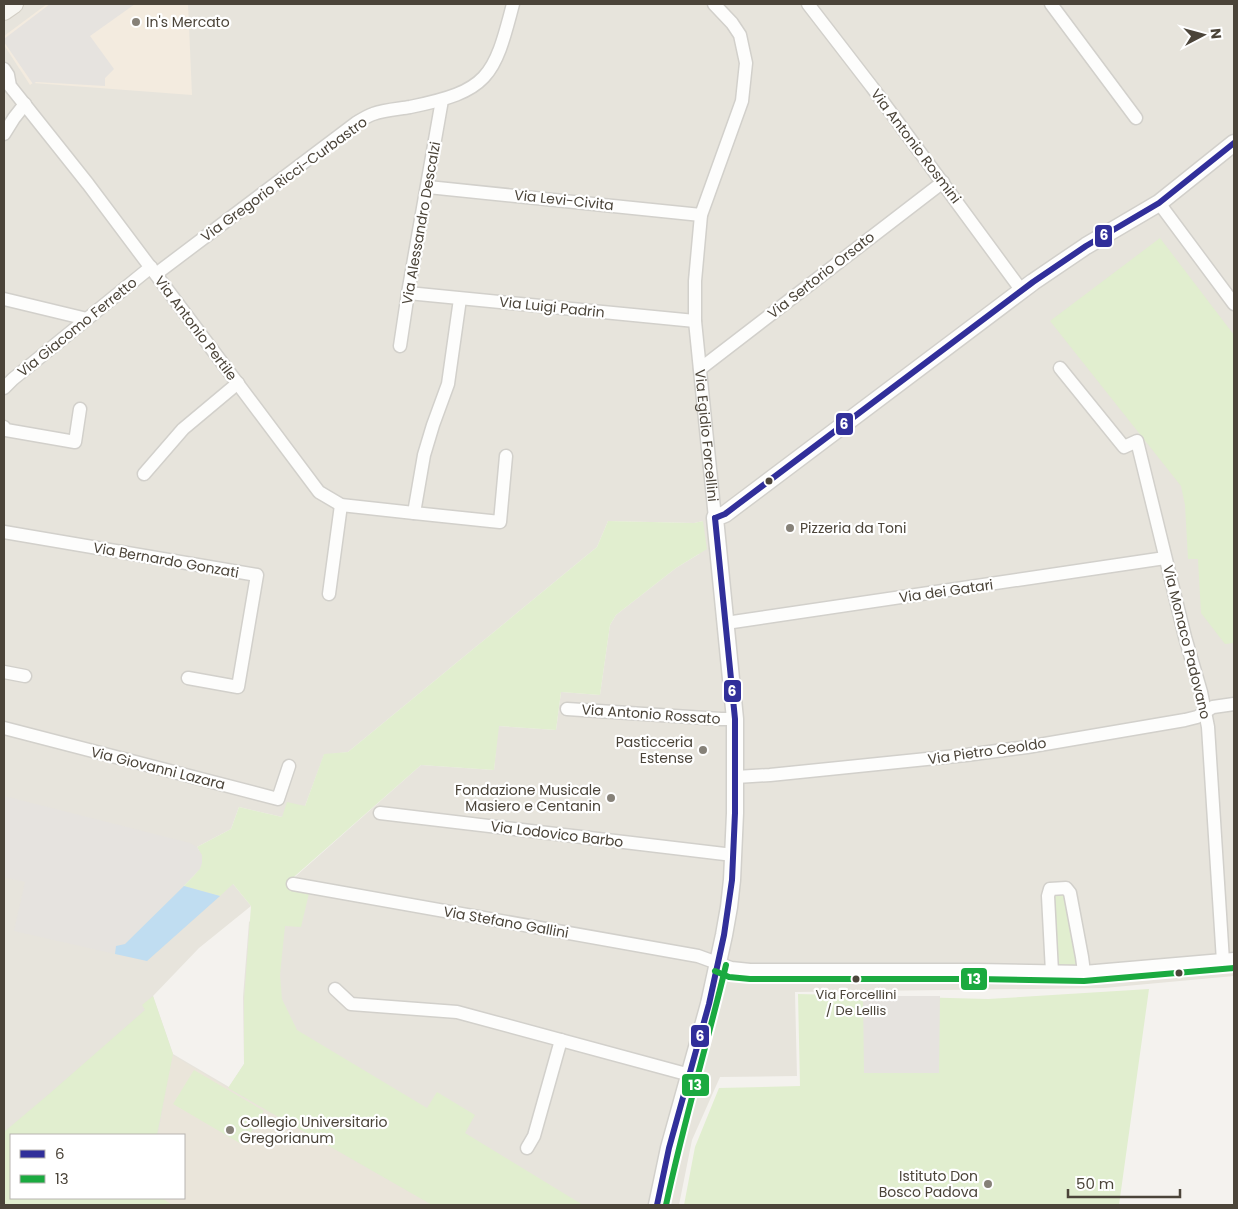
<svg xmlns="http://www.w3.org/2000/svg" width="1238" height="1209" viewBox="0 0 1238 1209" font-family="Poppins,sans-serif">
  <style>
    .residential { fill: #e7e4dc; fill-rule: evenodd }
    .commercial { fill: #f3ebdf }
    .education { fill: #eae5da }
    .green { fill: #e1eecf }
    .parking { fill: #e6e3df }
    .water { fill: #c0ddf1 }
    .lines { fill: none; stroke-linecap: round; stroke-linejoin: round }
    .minor-casing { stroke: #d2d0cb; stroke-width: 15 }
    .tertiary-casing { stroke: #d2d0cb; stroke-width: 19 }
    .secondary-casing { stroke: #d3cfc5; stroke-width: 20 }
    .minor { stroke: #fdfdfc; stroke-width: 12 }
    .tertiary { stroke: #fdfdfc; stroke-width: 16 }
    .secondary { stroke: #f7f6f1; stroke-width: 18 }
    .bus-1-casing { stroke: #fff; stroke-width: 10 }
    .bus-2-casing { stroke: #fff; stroke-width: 10 }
    .bus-1 { stroke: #312f9a; stroke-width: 6 }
    .bus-2 { stroke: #1baa40; stroke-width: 6 }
    .poi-dot { fill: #868178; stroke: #fff; stroke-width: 2 }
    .bus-dot { fill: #4b4439; stroke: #fff; stroke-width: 2 }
    .labels { text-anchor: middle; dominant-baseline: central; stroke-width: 4.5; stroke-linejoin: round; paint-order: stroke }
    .bus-label { font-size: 13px; fill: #4b4439; stroke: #fff }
    .poi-label { font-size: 14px; fill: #4b4439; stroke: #fff; text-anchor: start }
    .street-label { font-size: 14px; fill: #4b4439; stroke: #fff }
    .line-badge { stroke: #fff; stroke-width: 2 }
    .badge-label { font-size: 14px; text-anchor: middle; font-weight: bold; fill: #fff }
  </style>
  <rect width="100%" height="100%" fill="#f4f2ee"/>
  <path class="residential" d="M 4,4 L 1234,4 L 1234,976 L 1104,988 L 795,992 L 797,1076 L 720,1077 L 692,1140 L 679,1205 L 4,1205 ZM 608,521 L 694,523 L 703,521 L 699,554 L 676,568 L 616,615 L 610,625 L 600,695 L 561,692 L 556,730 L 498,726 L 494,770 L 421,765 L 287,884 L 249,922 L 243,997 L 244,1064 L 229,1087 L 173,1054 L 153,996 L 199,948 L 251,906 L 233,884 L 184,886 L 200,869 L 197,847 L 231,829 L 239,807 L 282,817 L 305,806 L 324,755 L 348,752 L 597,547 ZM 11,1135 L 184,1135 L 184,1198 L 11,1198 Z"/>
  <polygon class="commercial" points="47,4 188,4 192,95 33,83 30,85 4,45 4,36"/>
  <polygon class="education" points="172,1055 266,1110 432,1205 169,1205 159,1198 184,1198 184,1135 158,1135"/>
  <g class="green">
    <polygon points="1160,238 1234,335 1234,643 1225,644 1201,613 1198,559 1188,559 1185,505 1181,486 1050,321"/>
    <path d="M 608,521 L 694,523 L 703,521 L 707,549 L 676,568 L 616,615 L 610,625 L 600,695 L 561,692 L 556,730 L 499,726 L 494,770 L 421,765 L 287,883 L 310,889 L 301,927 L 285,926 L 280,975 L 282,999 L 297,1030 L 427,1108 L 437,1092 L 475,1115 L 465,1133 L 583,1205 L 432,1205 L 228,1088 L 244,1064 L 244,1000 L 251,906 L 233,884 L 220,896 L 184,886 C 196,873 208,865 197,847 L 231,829 L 239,807 L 282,817 L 287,802 L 305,806 L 324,754 L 348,752 L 597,547 Z"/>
    <polygon points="1066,888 1084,972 1052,972 1050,889"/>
    <polygon points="1149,989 1119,1205 684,1205 695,1147 719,1088 800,1086 798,994 988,999"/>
    <polygon points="153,996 173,1054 157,1135 11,1135 11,1198 162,1198 172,1205 4,1205 4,1132 49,1094 145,1010 142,1005"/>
    <polygon points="194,1070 264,1111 243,1145 173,1104"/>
  </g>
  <g class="parking">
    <polygon points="50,4 135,4 90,36 114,69 105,78 105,86 36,82 33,84 4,42 4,39"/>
    <polygon points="4,796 190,843 197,847 202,855 202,863 200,869 125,944 117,946 115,954 14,931 25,882 4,877"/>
    <polygon points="863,996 940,996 939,1073 864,1073"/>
  </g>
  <polygon class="water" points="184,886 220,896 147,961 115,954 116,946 125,944"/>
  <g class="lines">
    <defs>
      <g id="minor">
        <path id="s1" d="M 714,4 L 732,23 L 740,35 L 746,63 L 742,101 L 701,215 L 695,281 L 695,321 L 715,518"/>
        <polyline points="808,4 872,87 1022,291"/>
        <polyline points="1051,4 1136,118"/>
        <polyline points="4,69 8,75 10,86 88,184 319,492 341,505 414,513 424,455 433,425 448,384 460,299"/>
        <polyline points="4,134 14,118 25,104"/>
        <polyline points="428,187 701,215"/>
        <polyline points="1159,203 1234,304"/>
        <path d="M 156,274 L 356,123 C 361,120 367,116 373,114 C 384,110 398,109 410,107 C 488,91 494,78 513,4"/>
        <polyline points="408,293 695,321"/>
        <polyline points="4,299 87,319"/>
        <polyline points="400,346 408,293 442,100"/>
        <polyline points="1060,368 1124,447 1137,441 1185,637 1201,692 1208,727 1223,961"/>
        <polyline points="700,369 943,182"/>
        <polyline points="4,388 13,379 151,267"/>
        <polyline points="4,427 6,430 75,442 80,409"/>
        <polyline points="144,474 183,429 238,383"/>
        <polyline points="414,513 500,522 506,456"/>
        <polyline points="4,532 257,575 238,687 188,678"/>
        <polyline points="329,594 341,505"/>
        <polyline points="726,623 1165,558"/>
        <polyline points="4,672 25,676"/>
        <polyline points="567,709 721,719 735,719"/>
        <polyline points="4,728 278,799 289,766"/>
        <polyline points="736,777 770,775 966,755 1027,747 1185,720 1197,717 1213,707 1234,704"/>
        <polyline points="380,813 733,855"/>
        <polyline points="293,884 698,956 731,968 750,970 977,970 1084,972 1234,959"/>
        <polyline points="1052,972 1048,896 1050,889 1066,888 1070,893 1082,957 1084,972"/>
        <polyline points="335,989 351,1004 457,1012 690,1075"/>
        <polyline points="527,1148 534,1136 561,1040"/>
      </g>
      <polyline id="tertiary" points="657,1205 669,1148 709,1004 724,935 729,907 732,880 735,813 735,719 715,518 725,514 1033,282 1086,246 1159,203 1234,143"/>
      <polyline id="secondary" points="4,11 14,4"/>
    </defs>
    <use href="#minor" class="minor-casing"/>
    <use href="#tertiary" class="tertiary-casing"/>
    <use href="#secondary" class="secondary-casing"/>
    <use href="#minor" class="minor"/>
    <use href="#tertiary" class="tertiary"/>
    <use href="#secondary" class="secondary"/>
    <defs>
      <g id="bus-1">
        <polyline points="715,518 725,514 1033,282 1086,246 1159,203 1234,143"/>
        <polyline points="657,1205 669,1148 709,1004 724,935 732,880 735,813 735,719 715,518"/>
      </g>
      <g id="bus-2">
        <polyline points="715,971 729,977 750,979 977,979 1084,981 1234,968"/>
        <path d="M 666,1205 C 683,1124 707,1045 726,965"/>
      </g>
    </defs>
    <use href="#bus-1" class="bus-1-casing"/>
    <use href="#bus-2" class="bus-2-casing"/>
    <use href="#bus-1" class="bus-1"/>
    <use href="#bus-2" class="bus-2"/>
  </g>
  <g class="poi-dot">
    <circle cx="136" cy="22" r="5"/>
    <circle cx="790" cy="528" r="5"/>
    <circle cx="703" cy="750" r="5"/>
    <circle cx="611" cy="798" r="5"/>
    <circle cx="230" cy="1130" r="5"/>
    <circle cx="988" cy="1184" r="5"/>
  </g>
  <g class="bus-dot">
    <circle cx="769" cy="481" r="4.5"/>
    <circle cx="1179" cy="973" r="4.5"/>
    <circle cx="856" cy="979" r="4.5"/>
  </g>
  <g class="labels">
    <g class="bus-label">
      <text x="856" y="994">Via Forcellini<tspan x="856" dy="16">/ De Lellis</tspan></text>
    </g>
    <g class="poi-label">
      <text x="146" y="22">In's Mercato</text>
      <text x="800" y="528">Pizzeria da Toni</text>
      <text x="693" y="742" text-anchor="end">Pasticceria<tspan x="693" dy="16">Estense</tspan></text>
      <text x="601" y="790" text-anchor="end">Fondazione Musicale<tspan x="601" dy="16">Masiero e Centanin</tspan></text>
      <text x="240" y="1122">Collegio Universitario<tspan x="240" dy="16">Gregorianum</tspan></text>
      <text x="978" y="1176" text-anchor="end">Istituto Don<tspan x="978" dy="16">Bosco Padova</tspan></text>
    </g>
    <g class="street-label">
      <text transform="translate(916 146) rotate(53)">Via Antonio Rosmini</text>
      <text transform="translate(284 179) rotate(-36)">Via Gregorio Ricci-Curbastro</text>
      <text transform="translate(564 200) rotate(6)">Via Levi-Civita</text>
      <text transform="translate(421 223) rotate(-80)">Via Alessandro Descalzi</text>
      <text transform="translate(821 275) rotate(-38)">Via Sertorio Orsato</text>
      <text transform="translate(552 307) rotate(6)">Via Luigi Padrin</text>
      <text transform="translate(77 327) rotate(-39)">Via Giacomo Ferretto</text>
      <text transform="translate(196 328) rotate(53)">Via Antonio Pertile</text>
      <text stroke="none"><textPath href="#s1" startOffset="450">Via Egidio Forcellini</textPath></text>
      <text transform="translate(166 560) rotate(10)">Via Bernardo Gonzati</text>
      <text transform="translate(946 591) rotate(-8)">Via dei Gatari</text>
      <text transform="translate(1187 642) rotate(76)">Via Monaco Padovano</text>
      <text transform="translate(651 714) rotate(4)">Via Antonio Rossato</text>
      <text transform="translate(987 751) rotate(-8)">Via Pietro Ceoldo</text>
      <text transform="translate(158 768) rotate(14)">Via Giovanni Lazara</text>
      <text transform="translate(557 834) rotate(7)">Via Lodovico Barbo</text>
      <text transform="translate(506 922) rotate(10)">Via Stefano Gallini</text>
    </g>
  </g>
  <g class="line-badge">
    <rect x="1094" y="224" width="19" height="24" rx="5" fill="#312f9a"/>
    <rect x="835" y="412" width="19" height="24" rx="5" fill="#312f9a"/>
    <rect x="723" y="679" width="19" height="24" rx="5" fill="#312f9a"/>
    <rect x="960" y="967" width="28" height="24" rx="5" fill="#1baa40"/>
    <rect x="690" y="1024" width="20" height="24" rx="5" fill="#312f9a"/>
    <rect x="681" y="1073" width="29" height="24" rx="5" fill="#1baa40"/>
  </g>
  <g class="badge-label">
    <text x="1104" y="240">6</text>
    <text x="844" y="429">6</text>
    <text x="732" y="696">6</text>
    <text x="974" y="984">13</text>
    <text x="700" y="1041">6</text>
    <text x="695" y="1090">13</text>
  </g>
  <rect width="1238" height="1209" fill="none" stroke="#4b4439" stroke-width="10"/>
  <rect x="10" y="1134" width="175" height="65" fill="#ffffff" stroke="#b7b4b0"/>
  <rect x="20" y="1150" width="25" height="8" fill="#312f9a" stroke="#b7b4b0"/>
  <text x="55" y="1159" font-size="15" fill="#4b4439">6</text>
  <rect x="20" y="1175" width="25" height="8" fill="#1baa40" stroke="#b7b4b0"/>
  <text x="55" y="1184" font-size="15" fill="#4b4439">13</text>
  <g transform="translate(1203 35) rotate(84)" stroke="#ffffff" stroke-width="4" paint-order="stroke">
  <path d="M0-4L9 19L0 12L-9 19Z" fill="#4b4439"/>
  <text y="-8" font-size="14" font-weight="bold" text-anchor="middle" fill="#4b4439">N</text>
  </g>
  <path d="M1068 1189v8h112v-8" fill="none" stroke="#4b4439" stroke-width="2.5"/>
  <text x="1076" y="1189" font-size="15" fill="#4b4439" stroke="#ffffff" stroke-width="4" paint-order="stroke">50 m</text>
</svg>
